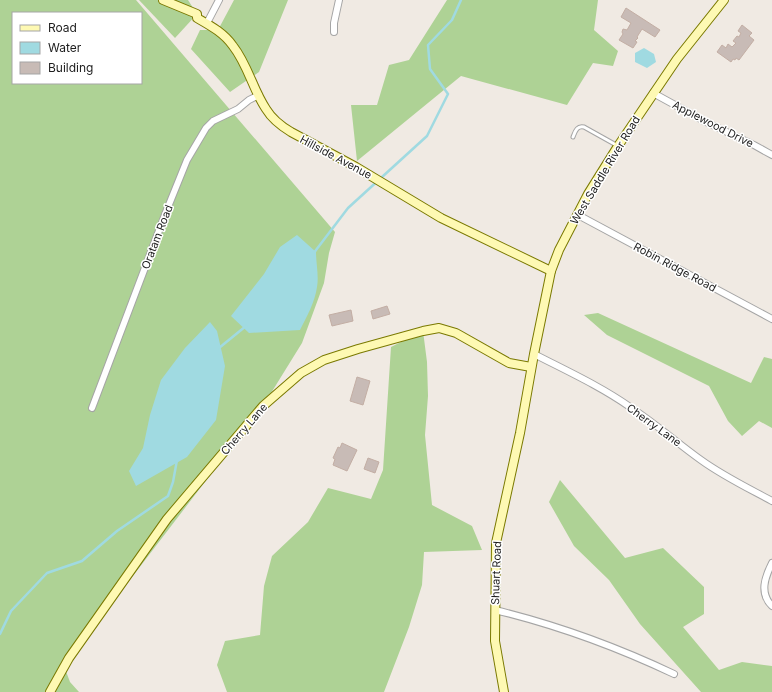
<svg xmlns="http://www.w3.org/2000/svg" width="772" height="692" viewBox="0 0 772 692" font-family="Inter,sans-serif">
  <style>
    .forest { fill: #aed295; fill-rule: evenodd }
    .water { fill: #a0dae1 }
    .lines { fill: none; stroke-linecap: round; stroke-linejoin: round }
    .stream { stroke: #a0dae1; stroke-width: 2.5 }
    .building { fill: #c8bbb6; stroke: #c3aea4 }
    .lane-casing { stroke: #a5a5a5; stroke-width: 5 }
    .street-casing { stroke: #a5a5a5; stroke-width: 8 }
    .secondary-casing { stroke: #7a7900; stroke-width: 10 }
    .lane { stroke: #fff; stroke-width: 3 }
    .street { stroke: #fff; stroke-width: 6 }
    .secondary { stroke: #fef9b3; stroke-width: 8 }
    .labels { text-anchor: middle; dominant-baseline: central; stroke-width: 3; stroke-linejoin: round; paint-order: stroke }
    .street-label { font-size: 11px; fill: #1e1e1e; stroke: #fff }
  </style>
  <rect width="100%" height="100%" fill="#f0eae3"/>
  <g class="forest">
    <path d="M 0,0 L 136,0 L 335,232 L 329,253 L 324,283 L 302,343 L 263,406 L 64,666 L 70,682 L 79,692 L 0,692 ZM 13,13 L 141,13 L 141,83 L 13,83 Z"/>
    <polygon points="139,0 188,0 197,14 175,38"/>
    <polygon points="234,0 288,0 259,72 230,92 191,49 200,30 218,30"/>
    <polygon points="447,0 598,0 594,30 618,51 613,66 593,63 567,105 461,76 357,161 351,105 377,105 389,65 409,60"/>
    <polygon points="598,313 751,383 764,357 772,359 772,428 759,421 742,436 728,421 709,386 607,335 584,315"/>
    <polygon points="423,331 427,362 428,396 425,435 432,505 472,526 482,550 424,552 422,585 409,627 384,692 227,692 217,665 225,641 260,635 264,586 272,556 308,522 328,488 371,499 383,470 391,347"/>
    <polygon points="560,480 625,558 663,548 704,587 704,614 683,627 719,670 742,662 772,666 772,692 701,692 640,624 609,580 574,546 549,502"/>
  </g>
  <g class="water">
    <polygon points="644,48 654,54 656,62 647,68 635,62 635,53"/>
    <path d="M 297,235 L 316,252 C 316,263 319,276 317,287 C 315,302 307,316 300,330 L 249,333 L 231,316 L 264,274 L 280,247 Z"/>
    <polygon points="210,322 217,331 225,366 216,420 187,457 136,486 129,471 143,448 150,415 161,380 185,348"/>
  </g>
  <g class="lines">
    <g class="stream">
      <polyline points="313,254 348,208 427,136 448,94 430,69 428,45 452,20 461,0"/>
      <polyline points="219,348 246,326"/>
      <polyline points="0,634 11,611 47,573 82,561 117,531 168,496 173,482 177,460"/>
    </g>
  </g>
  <g class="building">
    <polygon points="626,8 660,30 655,37 642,29 637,37 638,38 635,41 637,42 633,48 619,40 623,34 622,32 623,29 627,30 631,23 621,17"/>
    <polygon points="742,25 752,33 749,36 754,40 739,60 736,58 735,60 733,59 731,62 717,52 722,45 726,48 728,44 732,47 736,43 733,41 737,36 739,37 741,33 738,31"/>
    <polygon points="387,306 390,314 373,319 371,311"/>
    <polygon points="351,310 353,321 332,326 329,315"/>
    <polygon points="357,377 370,381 363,405 350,401"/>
    <polygon points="342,443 357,450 347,471 333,465 335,459 333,458 338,447 340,448"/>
    <polygon points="368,458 379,462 375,473 364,469"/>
  </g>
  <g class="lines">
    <defs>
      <path id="lane" d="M 573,137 C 575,132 577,125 584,127 L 618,146"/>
      <g id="street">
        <polyline points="207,23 219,0"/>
        <polyline points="334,32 334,23 339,0"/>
        <polyline points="653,93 706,122 754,145 772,155"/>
        <polyline points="578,215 772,319"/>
        <path d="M 534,354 C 567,371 600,386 630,407 C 655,423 677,443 701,460 C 723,476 748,488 772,501"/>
        <polyline points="92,408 166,212 187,160 206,128 213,121 238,109 249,100 259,95"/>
        <path d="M 772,563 C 765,577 759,593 772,606"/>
        <path d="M 495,610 C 557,625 617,647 674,674"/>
      </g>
      <g id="secondary">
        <path d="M 163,0 L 197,14 L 197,18 C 211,26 224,33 233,46 C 248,65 253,90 266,109 C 272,119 281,126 291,132 L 356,167 L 441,218 L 551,271"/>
        <polyline points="50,692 69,658 167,519 263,406 301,373 324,360 358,349 423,331 439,328 456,333 509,363 531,367"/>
        <polyline points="504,692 495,641 496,543 520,433 534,354 551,271 559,250 588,194 618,146 677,59 724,0"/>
      </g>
    </defs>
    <use href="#lane" class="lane-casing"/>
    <use href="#street" class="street-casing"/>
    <use href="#secondary" class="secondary-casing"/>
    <use href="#lane" class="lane"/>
    <use href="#street" class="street"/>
    <use href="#secondary" class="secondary"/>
  </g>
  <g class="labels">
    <g class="street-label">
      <text transform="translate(713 124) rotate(27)">Applewood Drive</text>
      <text transform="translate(336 157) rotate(28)">Hillside Avenue</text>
      <text transform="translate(605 170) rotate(-59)">West Saddle River Road</text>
      <text transform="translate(157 237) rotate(-69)">Oratam Road</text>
      <text transform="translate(675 267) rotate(28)">Robin Ridge Road</text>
      <text transform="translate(654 425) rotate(36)">Cherry Lane</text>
      <text transform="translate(244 429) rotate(-49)">Cherry Lane</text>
      <text transform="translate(496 573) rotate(-88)">Shuart Road</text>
    </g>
  </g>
  <rect x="12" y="12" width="130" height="72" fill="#ffffff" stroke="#a5a5a5"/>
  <rect x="20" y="25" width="20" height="6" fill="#fef9b3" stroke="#a5a5a5"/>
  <text x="48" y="32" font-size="12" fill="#1e1e1e">Road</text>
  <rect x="20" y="42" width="20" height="12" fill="#a0dae1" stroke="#a5a5a5"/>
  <text x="48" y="52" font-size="12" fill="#1e1e1e">Water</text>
  <rect x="20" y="62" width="20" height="12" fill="#c8bbb6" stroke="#a5a5a5"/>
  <text x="48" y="72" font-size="12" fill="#1e1e1e">Building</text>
</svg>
